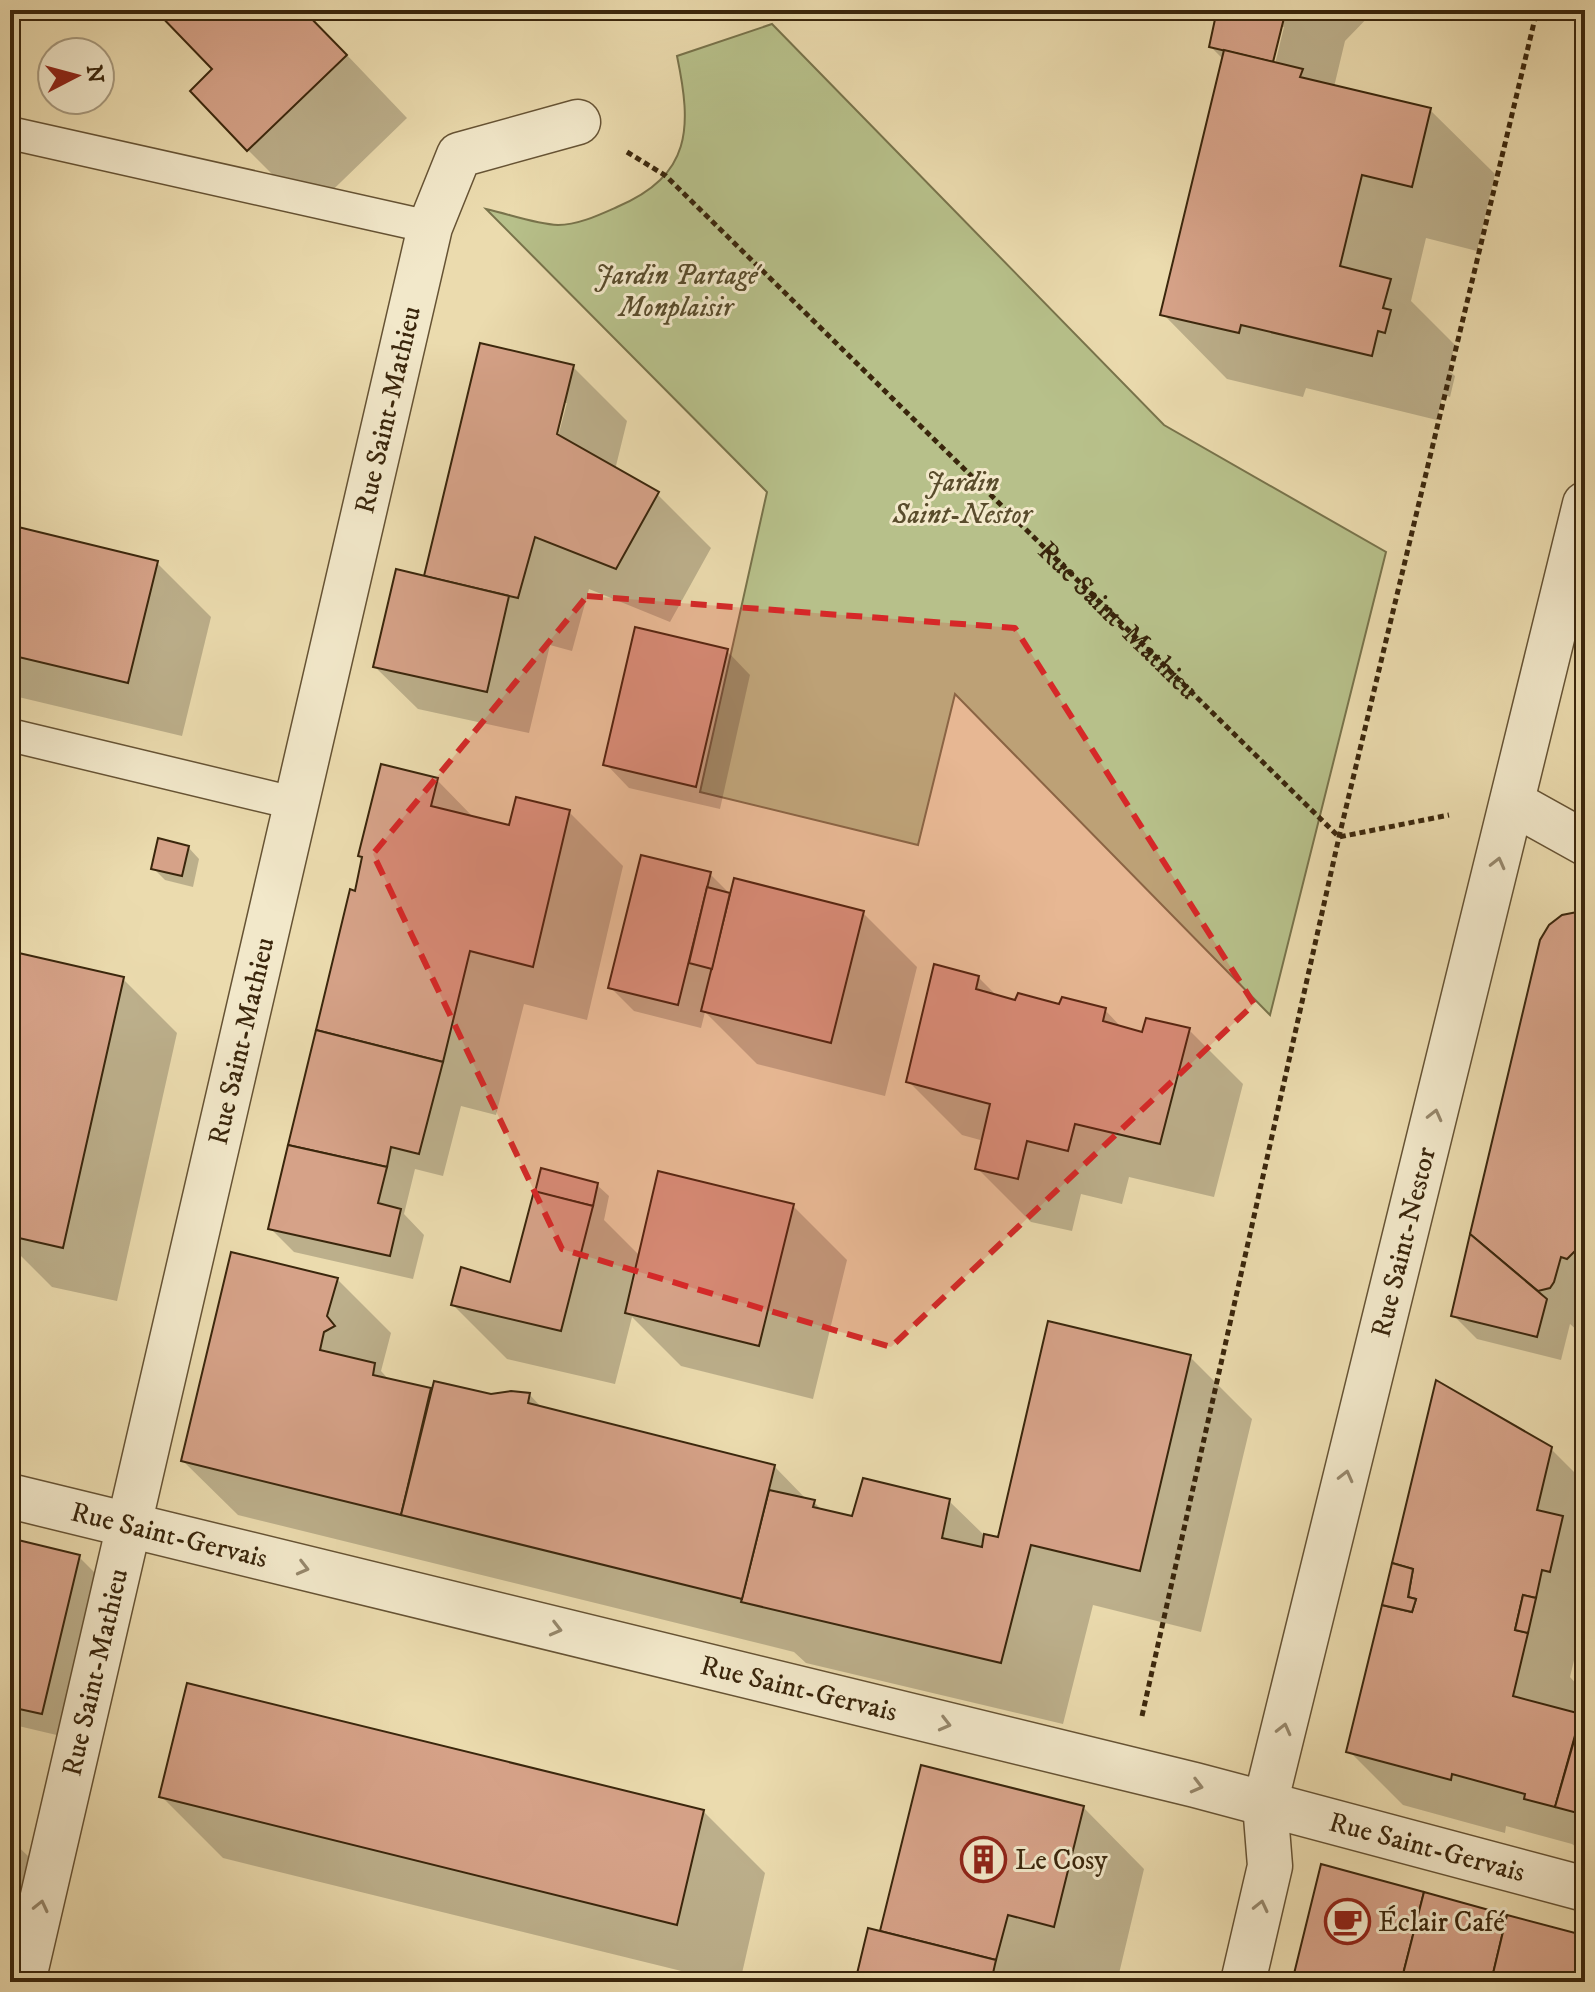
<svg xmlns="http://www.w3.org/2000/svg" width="1595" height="1992" viewBox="0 0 1595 1992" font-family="'IM FELL DW Pica',serif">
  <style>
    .green { fill: #b7c08a; stroke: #78734b; stroke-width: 2 }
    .shadow { fill: #0003; fill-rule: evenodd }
    .building { fill: #d6a288; stroke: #3a260c; stroke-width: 2 }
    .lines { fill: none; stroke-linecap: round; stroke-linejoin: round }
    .lane-casing { stroke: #665334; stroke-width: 35 }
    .street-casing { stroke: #665334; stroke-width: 47 }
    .path { stroke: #3a260c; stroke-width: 5; stroke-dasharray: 6 4; stroke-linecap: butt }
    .lane { stroke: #f2e8ca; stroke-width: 32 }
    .street { stroke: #f2e8ca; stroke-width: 44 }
    .oneway { stroke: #96876b }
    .marked { fill: #d62828; fill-opacity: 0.2; stroke: #d62828; stroke-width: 6; stroke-dasharray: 16 10; stroke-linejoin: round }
    .labels { text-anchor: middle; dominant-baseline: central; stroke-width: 6; stroke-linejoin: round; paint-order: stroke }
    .park-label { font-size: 28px; font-style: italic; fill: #594c2c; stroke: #f2e8ca }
    .street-label { font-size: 28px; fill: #3a260c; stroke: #f2e8ca }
    .poi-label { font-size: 28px; fill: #3a260c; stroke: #f2e8ca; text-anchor: start }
  </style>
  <rect width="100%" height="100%" fill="#ebdbae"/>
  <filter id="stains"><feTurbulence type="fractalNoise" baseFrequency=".0025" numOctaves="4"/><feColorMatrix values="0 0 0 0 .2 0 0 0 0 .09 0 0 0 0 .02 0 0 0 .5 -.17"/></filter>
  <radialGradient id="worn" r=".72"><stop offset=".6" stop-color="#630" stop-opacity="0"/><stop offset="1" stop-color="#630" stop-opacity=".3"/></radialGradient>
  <path class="green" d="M 772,24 L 1164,425 L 1386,552 L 1270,1015 L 955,694 L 918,845 L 700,792 L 767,492 L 486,209 C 509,214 535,224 558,225 C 578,225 599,215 617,207 C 692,175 692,128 677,56 Z"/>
  <g class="shadow">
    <polygon points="158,10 304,10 407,118 310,212 248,150 215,70"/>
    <path d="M 1219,10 L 1375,10 L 1345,41 L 1334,87 L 1430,110 L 1495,174 L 1477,251 L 1426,238 L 1411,301 L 1455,345 L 1448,370 L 1455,376 L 1450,397 L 1443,394 L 1437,420 L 1306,388 L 1303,397 L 1227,379 L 1163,314 L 1224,60 L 1211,47 ZM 1280,27 L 1284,27 L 1273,72 L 1269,71 Z"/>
    <polygon points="1392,10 1407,10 1399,17"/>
    <path d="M 573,367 L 627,421 L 615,470 L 657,494 L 711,548 L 670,622 L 589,589 L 572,651 L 550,645 L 529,733 L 418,709 L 375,667 L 426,578 ZM 563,403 L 567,403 L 556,444 L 552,443 Z"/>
    <polygon points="10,527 157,563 211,617 182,736 10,695"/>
    <polygon points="727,651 750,675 720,809 629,788 606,764"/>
    <polygon points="437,780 475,819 511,827 569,812 623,866 587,1020 524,1004 496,1115 461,1106 443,1176 415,1169 404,1214 424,1235 413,1279 294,1252 270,1228 356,894 364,859 360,855"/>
    <polygon points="188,847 199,859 193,887 165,880 153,868"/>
    <polygon points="710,874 732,896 863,913 917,967 885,1096 757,1064 705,1012 701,1028 634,1011 610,987"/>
    <polygon points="1585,916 1585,1337 1570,1324 1561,1360 1477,1339 1453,1315 1472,1235"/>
    <polygon points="10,953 123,979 177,1033 117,1301 52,1287 10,1245"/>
    <polygon points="978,977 998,997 1017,1003 1105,1010 1123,1029 1143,1034 1189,1030 1243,1084 1214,1197 1129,1177 1122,1204 1081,1194 1072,1231 1031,1222 977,1168 984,1141 962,1135 908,1081"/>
    <polygon points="597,1185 609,1196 604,1220 640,1256 793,1206 847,1260 813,1399 681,1366 632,1317 615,1384 507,1359 453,1305 512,1284"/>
    <polygon points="337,1279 391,1333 381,1371 390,1381 432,1391 490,1396 529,1394 544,1410 774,1466 808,1501 814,1502 823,1511 854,1518 949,1501 985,1536 999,1539 1190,1357 1252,1419 1201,1632 1093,1605 1063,1724 806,1663 794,1652 238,1515 183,1461"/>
    <polygon points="1551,1449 1585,1483 1585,1650 1577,1648 1570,1677 1581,1689 1575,1715 1585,1721 1585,1854 1572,1844 1506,1826 1505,1833 1403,1805 1349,1751"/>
    <polygon points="10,1540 79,1557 103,1581 65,1737 10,1724"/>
    <polygon points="161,1796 703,1811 765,1873 740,1982 726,1982 223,1858"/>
    <polygon points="1083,1807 1144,1869 1117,1982 1094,1982 1069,1976 1068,1982 857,1982 881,1933"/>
    <polygon points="10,1839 46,1873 10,1982"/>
  </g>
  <g class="building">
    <polygon points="155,10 303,10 347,55 247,151 190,91 212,69"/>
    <polygon points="1217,10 1286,10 1273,62 1209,47"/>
    <polygon points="1224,50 1303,69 1300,77 1431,108 1412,187 1362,175 1340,266 1391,279 1383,308 1391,310 1385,333 1378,331 1372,356 1241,325 1239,333 1160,315"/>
    <polygon points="480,343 574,365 557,434 659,492 616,569 535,537 518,598 424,576"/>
    <polygon points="10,525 158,561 128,683 10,655"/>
    <polygon points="396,569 509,596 487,692 373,667"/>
    <polygon points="635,627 728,649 696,787 603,765"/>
    <polygon points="381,764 438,778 431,806 509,825 516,797 570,810 533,967 470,951 443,1062 316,1030 350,889 355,891 362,857 358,856"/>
    <polygon points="158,838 189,846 182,876 151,869"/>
    <polygon points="641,855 711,872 678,1005 608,988"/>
    <polygon points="734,878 864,911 831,1043 701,1011"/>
    <polygon points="707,887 730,893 712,969 689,963"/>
    <polygon points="1577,912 1585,913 1585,1230 1581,1245 1567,1259 1561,1257 1554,1282 1550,1288 1538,1291 1470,1234 1540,940 1549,925 1562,915"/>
    <polygon points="10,951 124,977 63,1248 10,1236"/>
    <polygon points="934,964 979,976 976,989 1015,1000 1018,993 1059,1004 1062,997 1106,1008 1103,1021 1142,1032 1146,1018 1190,1028 1160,1144 1075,1124 1068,1151 1027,1141 1018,1179 975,1169 990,1104 906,1082"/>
    <polygon points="316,1030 443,1062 419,1154 391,1147 387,1167 288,1145"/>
    <polygon points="288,1145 387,1167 378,1203 401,1209 390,1256 268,1229"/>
    <polygon points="541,1168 598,1183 593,1206 535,1192"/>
    <polygon points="658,1171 794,1204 759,1346 625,1313"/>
    <polygon points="534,1191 593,1206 561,1331 451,1305 461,1267 510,1282"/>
    <polygon points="1470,1234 1547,1299 1537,1337 1451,1316"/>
    <polygon points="231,1252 338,1278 327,1316 335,1326 324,1332 320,1350 375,1363 373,1375 431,1388 401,1515 181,1461"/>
    <polygon points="1048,1321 1191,1355 1140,1571 1031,1545 1001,1663 741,1602 769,1490 815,1500 813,1507 852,1516 863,1478 950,1499 942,1538 982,1547 984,1534 998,1537"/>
    <polygon points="1436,1380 1552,1447 1537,1510 1563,1516 1550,1572 1542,1570 1536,1598 1523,1595 1515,1630 1528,1633 1513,1696 1581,1714 1555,1807 1524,1799 1525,1794 1452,1774 1451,1780 1346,1752 1382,1605 1412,1612 1416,1599 1408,1597 1413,1569 1392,1563"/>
    <polygon points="434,1381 491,1394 511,1391 530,1393 528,1403 775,1465 742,1599 401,1515"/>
    <polygon points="10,1538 18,1540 10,1575"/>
    <polygon points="18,1540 80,1555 42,1714 10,1707 10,1575"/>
    <polygon points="1392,1563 1413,1569 1408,1597 1416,1599 1412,1612 1382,1605"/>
    <polygon points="1523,1595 1536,1598 1528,1633 1515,1630"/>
    <polygon points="187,1683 704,1810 677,1925 159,1797"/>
    <polygon points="1580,1720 1585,1721 1585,1815 1555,1807"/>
    <polygon points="921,1765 1084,1806 1054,1927 1008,1915 996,1960 880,1931"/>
    <polygon points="1321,1864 1424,1892 1401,1982 1292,1982"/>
    <polygon points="1424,1892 1507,1915 1491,1982 1401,1982"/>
    <polygon points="1507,1915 1575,1933 1576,1925 1585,1927 1585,1982 1491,1982"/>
    <polygon points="868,1928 996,1960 991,1982 855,1982"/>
  </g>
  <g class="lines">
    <defs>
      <g id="lane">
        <polyline points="10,133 430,227"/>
        <polyline points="10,735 298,804"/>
      </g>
      <g id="street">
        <polyline points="1513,803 1585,843"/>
        <path id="s2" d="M 10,1496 L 1195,1785 L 1585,1889"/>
        <path id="s3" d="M 23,1982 L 430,227 L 459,155 L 578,122"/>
        <path id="s4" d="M 1243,1982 L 1270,1866 L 1265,1804 L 1585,504"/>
      </g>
    </defs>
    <use href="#lane" class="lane-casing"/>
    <use href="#street" class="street-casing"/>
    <g class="path">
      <path id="s1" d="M 627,152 L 666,176 L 1339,837 L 1449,815"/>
      <polyline points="1142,1716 1339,837 1537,10"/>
    </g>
    <use href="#lane" class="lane"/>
    <use href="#street" class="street"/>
  </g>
  <defs><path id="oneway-chevron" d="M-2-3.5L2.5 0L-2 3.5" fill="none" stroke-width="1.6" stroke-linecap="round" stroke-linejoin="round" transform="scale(2)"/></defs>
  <g class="oneway">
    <use href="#oneway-chevron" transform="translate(1498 863) rotate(-76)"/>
    <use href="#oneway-chevron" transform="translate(1435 1115) rotate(-76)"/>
    <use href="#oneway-chevron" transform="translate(1346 1476) rotate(-76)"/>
    <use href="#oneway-chevron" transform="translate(303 1568) rotate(14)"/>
    <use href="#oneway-chevron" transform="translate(556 1629) rotate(14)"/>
    <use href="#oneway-chevron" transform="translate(945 1724) rotate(14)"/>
    <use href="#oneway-chevron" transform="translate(1284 1729) rotate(-76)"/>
    <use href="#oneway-chevron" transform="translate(1197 1786) rotate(15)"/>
    <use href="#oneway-chevron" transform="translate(41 1906) rotate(-77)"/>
    <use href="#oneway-chevron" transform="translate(1261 1906) rotate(-77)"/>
  </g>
  <path class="marked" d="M 587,596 L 1015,628 L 1254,1004 L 891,1347 L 562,1249 L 373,854 Z"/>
  <defs>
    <symbol id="building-ring" viewBox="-11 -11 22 22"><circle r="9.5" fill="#f2e8ca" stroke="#8f2418" stroke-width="1.5"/><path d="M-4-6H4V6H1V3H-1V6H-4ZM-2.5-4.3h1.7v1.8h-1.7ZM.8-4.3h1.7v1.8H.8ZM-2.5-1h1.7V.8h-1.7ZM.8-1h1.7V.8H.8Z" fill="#8f2418"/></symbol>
    <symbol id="cafe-ring" viewBox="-11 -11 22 22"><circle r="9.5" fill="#f2e8ca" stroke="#8f2418" stroke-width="1.5"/><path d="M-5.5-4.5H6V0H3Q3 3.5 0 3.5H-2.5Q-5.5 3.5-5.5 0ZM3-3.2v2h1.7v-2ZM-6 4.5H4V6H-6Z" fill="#8f2418"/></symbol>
  </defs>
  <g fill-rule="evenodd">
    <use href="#building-ring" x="958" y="1834" width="51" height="51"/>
    <use href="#cafe-ring" x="1322" y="1896" width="51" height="51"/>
  </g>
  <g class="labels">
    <g class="park-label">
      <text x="676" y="275">Jardin Partagé<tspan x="676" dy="32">Monplaisir</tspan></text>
      <text x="962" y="482">Jardin<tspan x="962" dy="32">Saint-Nestor</tspan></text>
    </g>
    <g class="street-label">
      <text stroke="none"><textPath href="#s3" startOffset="1614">Rue Saint-Mathieu</textPath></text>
      <text stroke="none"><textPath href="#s1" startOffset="680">Rue Saint-Mathieu</textPath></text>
      <text stroke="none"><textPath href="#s3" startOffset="966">Rue Saint-Mathieu</textPath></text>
      <text stroke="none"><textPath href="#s4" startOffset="760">Rue Saint-Nestor</textPath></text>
      <text stroke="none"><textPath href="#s2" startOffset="164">Rue Saint-Gervais</textPath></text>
      <text stroke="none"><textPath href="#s3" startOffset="318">Rue Saint-Mathieu</textPath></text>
      <text stroke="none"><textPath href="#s2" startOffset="812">Rue Saint-Gervais</textPath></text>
      <text stroke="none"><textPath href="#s2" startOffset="1460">Rue Saint-Gervais</textPath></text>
    </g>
    <g class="poi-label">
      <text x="1015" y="1860">Le Cosy</text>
      <text x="1378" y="1922">Éclair Café</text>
    </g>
  </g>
  <rect width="1595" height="1992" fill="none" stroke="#ebdbae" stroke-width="40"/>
  <rect x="12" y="12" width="1571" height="1968" fill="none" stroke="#3a260c" stroke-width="4"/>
  <rect x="20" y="20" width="1555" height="1952" fill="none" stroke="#3a260c" stroke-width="2"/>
  <g transform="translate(76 76) rotate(84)"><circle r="38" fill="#f2e8ca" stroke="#a89a7e" stroke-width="2"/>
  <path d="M0-6L14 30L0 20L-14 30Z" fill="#8f2418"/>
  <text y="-12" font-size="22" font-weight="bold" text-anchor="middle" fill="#3a260c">N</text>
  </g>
  <rect width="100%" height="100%" filter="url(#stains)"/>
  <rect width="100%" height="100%" fill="url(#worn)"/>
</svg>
